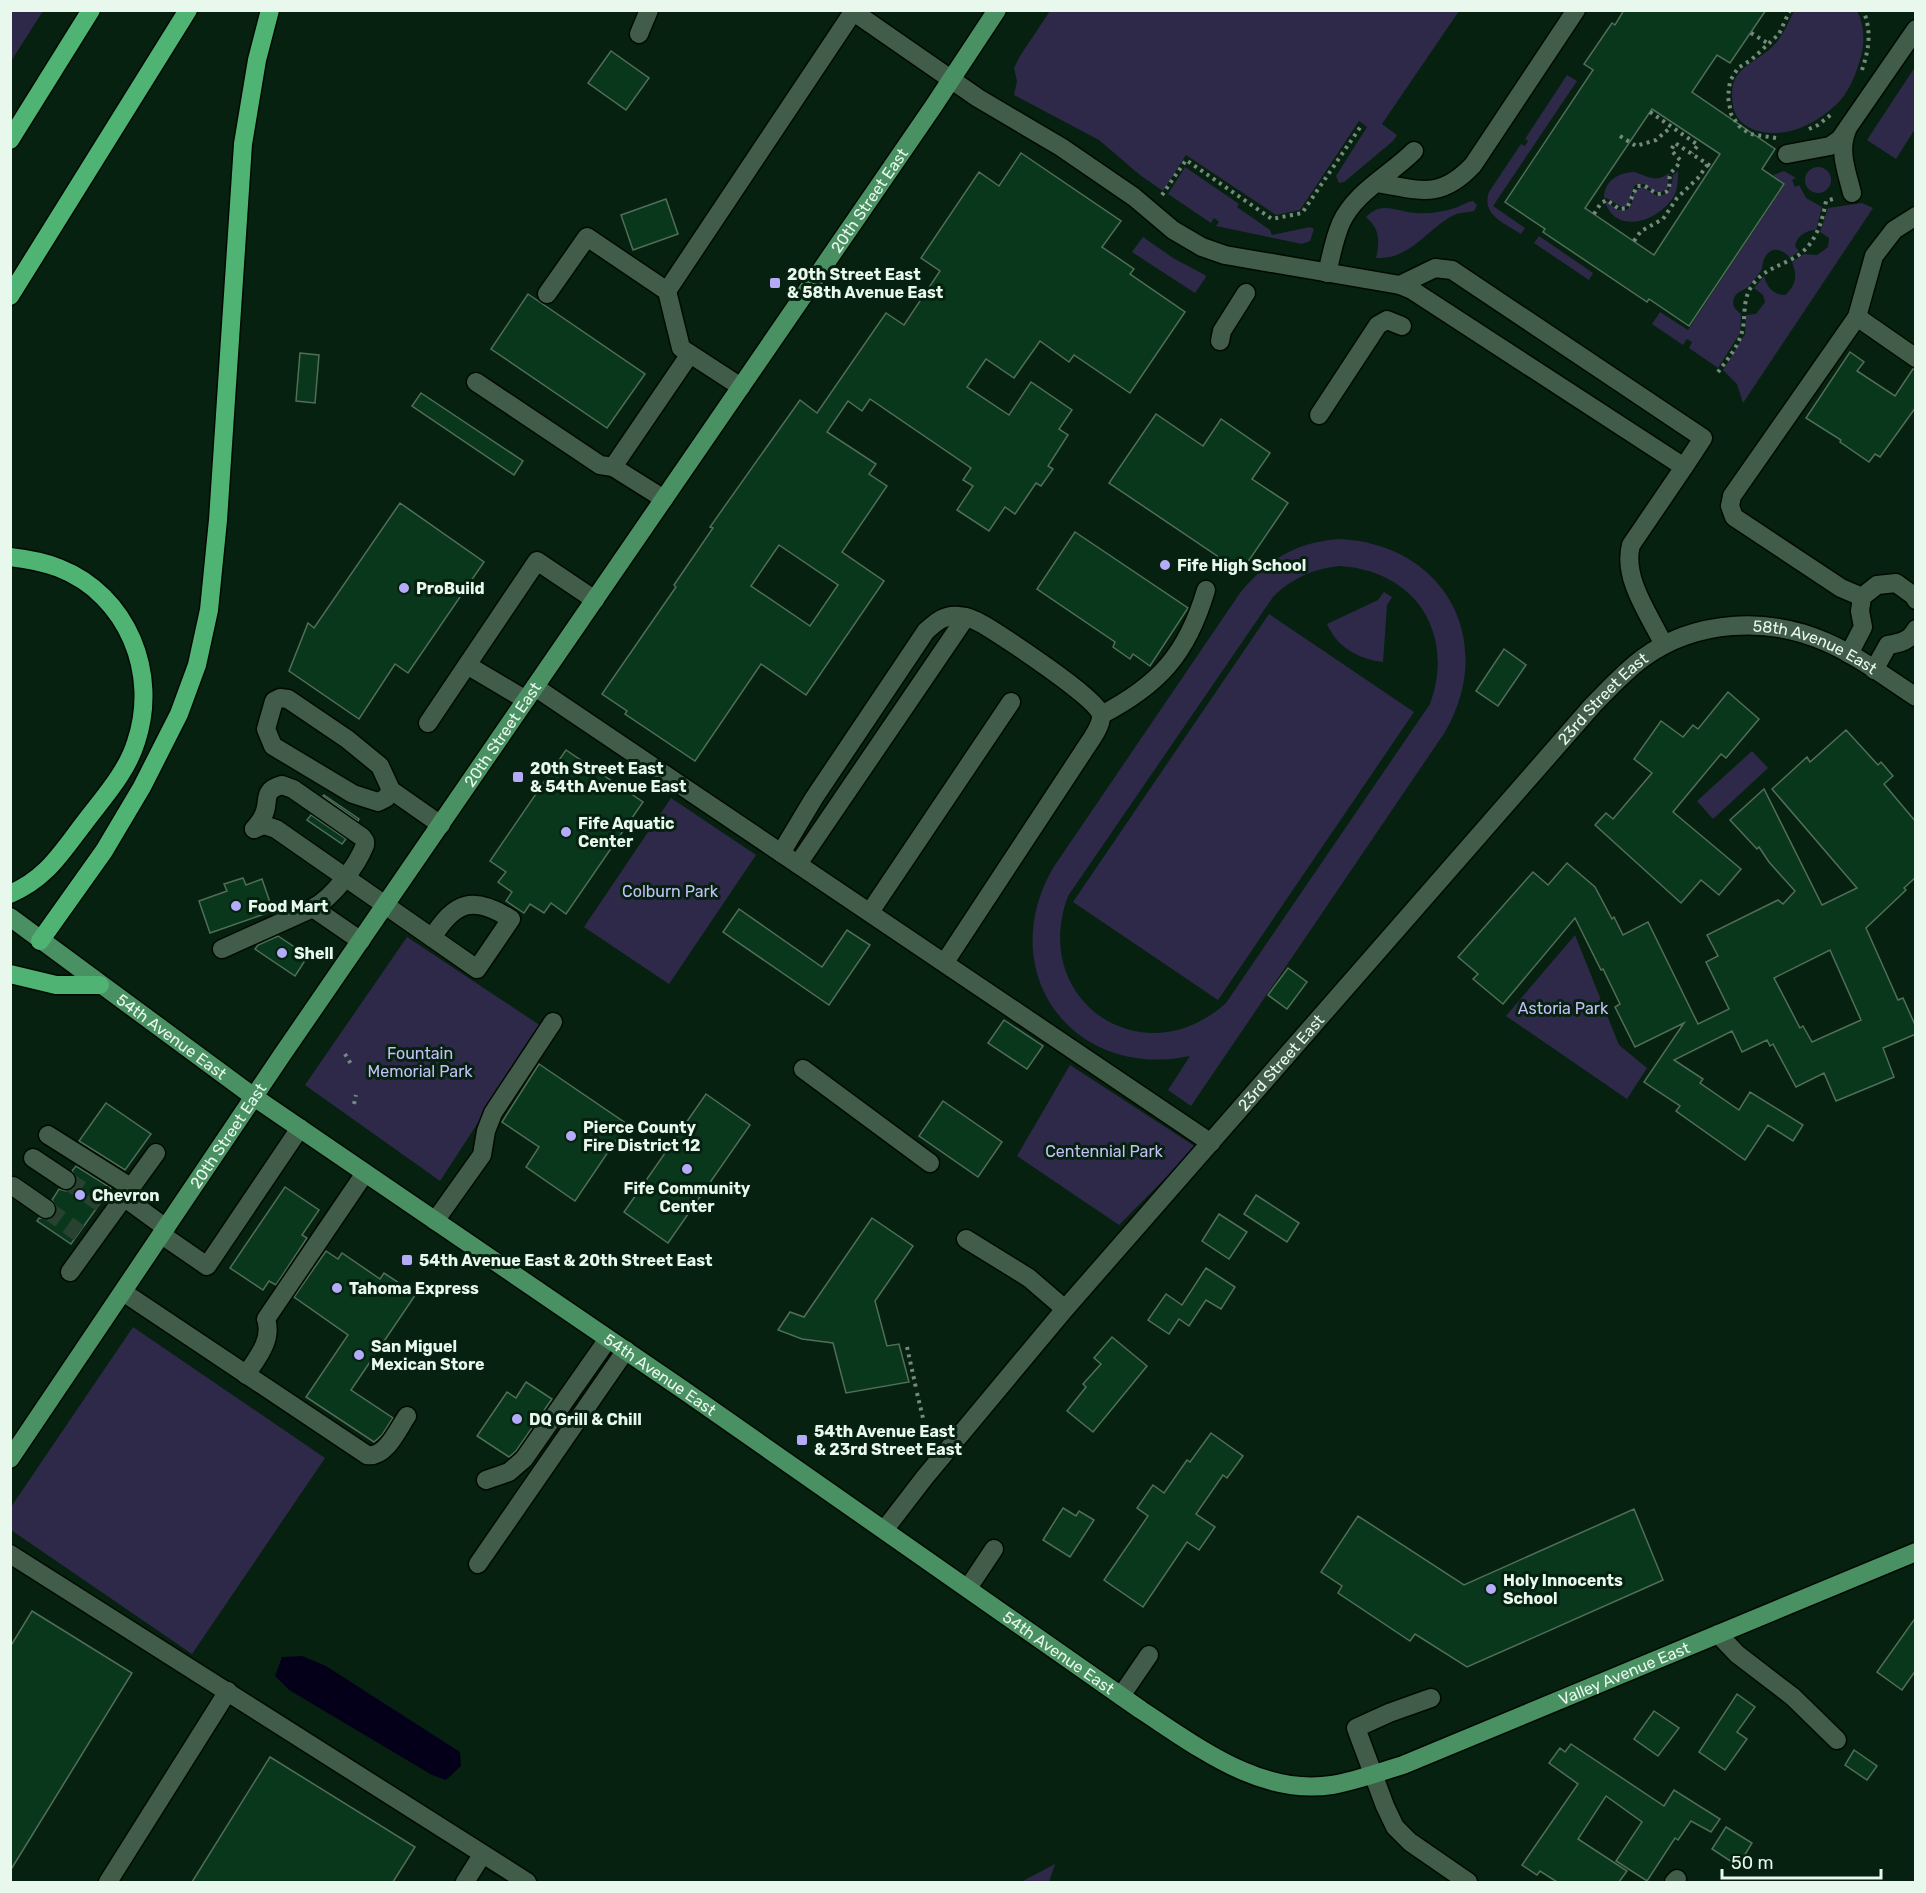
<svg xmlns="http://www.w3.org/2000/svg" width="1926" height="1893" viewBox="0 0 1926 1893" font-family="Rubik,sans-serif">
  <style>
    .green { fill: #2e2949; fill-rule: evenodd }
    .water { fill: #05001a }
    .building { fill: #09371c; stroke: #516e59; stroke-width: 1.5; fill-rule: evenodd }
    .lines { fill: none; stroke-linecap: round; stroke-linejoin: round }
    .minor-tunnel { stroke: #284131; stroke-width: 18; stroke-dasharray: 18 9; stroke-linecap: butt }
    .minor-casing { stroke: #000a01; stroke-width: 21 }
    .major-casing { stroke: #000a01; stroke-width: 21 }
    .highway-casing { stroke: #000a01; stroke-width: 21 }
    .path { stroke: #748a7b; stroke-width: 4; stroke-dasharray: 3 4.5; stroke-linecap: butt }
    .minor { stroke: #415d49; stroke-width: 18 }
    .major { stroke: #499162; stroke-width: 18 }
    .highway { stroke: #4eb373; stroke-width: 18 }
    .poi-dot { fill: #b4acf9; stroke: #062110; stroke-width: 2 }
    .labels { text-anchor: middle; dominant-baseline: central; stroke-width: 6; stroke-linejoin: round; paint-order: stroke }
    .street-label { font-size: 16px; fill: #e8f8ec; stroke: #062110 }
    .poi-label { font-size: 16px; font-weight: bold; fill: #e8f8ec; stroke: #062110; text-anchor: start }
    .park-label { font-size: 16px; fill: #c5c0f9; stroke: #062110 }
  </style>
  <rect width="100%" height="100%" fill="#062110"/>
  <g class="green">
    <polygon points="11,10 43,11 11,61 10,11"/>
    <polygon points="1050,11 1050,10 1459,11 1382,124 1397,135 1393,141 1344,182 1339,183 1336,176 1367,127 1359,121 1300,210 1276,215 1186,155 1163,191 1140,175 1099,140 1014,95 1017,81 1014,68 1020,56"/>
    <path d="M 1794,11 L 1857,11 C 1865,26 1865,43 1860,60 C 1855,76 1849,92 1837,104 C 1825,115 1809,126 1794,130 C 1772,137 1738,133 1733,106 C 1732,98 1731,87 1735,79 C 1743,64 1762,58 1773,46 C 1783,36 1788,23 1794,11 Z"/>
    <polygon points="1915,67 1915,129 1896,159 1867,140"/>
    <path d="M 1567,75 L 1577,81 L 1493,206 L 1525,228 L 1521,234 C 1505,223 1481,215 1489,192 L 1521,144 L 1525,146 L 1528,141 L 1525,139 Z"/>
    <circle cx="1818" cy="180" r="13"/>
    <polygon points="1185,167 1239,204 1237,207 1270,230 1272,235 1310,227 1314,229 1310,241 1302,244 1216,226 1219,222 1214,218 1211,223 1168,194"/>
    <path d="M 1678,171 C 1678,179 1678,187 1675,194 C 1662,220 1617,237 1605,202 L 1607,201 L 1617,210 L 1627,210 L 1632,203 L 1633,193 L 1641,187 L 1645,188 L 1657,196 L 1666,194 L 1672,184 L 1673,175 Z"/>
    <path d="M 1784,171 L 1796,178 L 1792,180 L 1795,187 L 1799,185 L 1806,198 L 1822,207 L 1816,230 C 1806,230 1797,236 1795,246 L 1799,251 L 1790,258 C 1782,248 1770,246 1764,259 C 1762,264 1763,269 1760,272 C 1757,276 1752,283 1748,287 C 1743,291 1737,291 1734,298 C 1731,306 1736,310 1741,314 L 1740,333 L 1718,368 L 1689,348 L 1692,342 L 1687,339 L 1683,345 L 1652,324 L 1660,312 L 1688,330 L 1785,184 L 1773,175 Z"/>
    <path d="M 1635,172 C 1648,177 1657,183 1669,173 L 1668,188 L 1660,193 L 1653,191 L 1644,184 L 1635,185 C 1630,193 1633,202 1625,207 C 1616,207 1613,198 1604,198 C 1604,181 1619,172 1635,172 Z"/>
    <path d="M 1473,201 L 1477,205 L 1474,211 C 1466,213 1459,212 1452,216 C 1425,231 1410,260 1376,258 C 1380,241 1380,229 1366,217 C 1382,200 1397,212 1416,213 C 1429,214 1443,212 1455,208 C 1461,206 1466,202 1473,201 Z"/>
    <path d="M 1862,203 L 1873,208 L 1743,403 L 1737,384 L 1723,370 L 1745,334 L 1746,315 L 1756,314 L 1765,302 L 1763,295 L 1754,288 L 1764,276 C 1767,287 1773,295 1785,295 C 1797,285 1797,275 1792,262 L 1804,254 L 1817,255 L 1828,247 L 1829,238 L 1820,232 L 1828,208 Z"/>
    <polygon points="1539,236 1593,273 1589,280 1534,243"/>
    <polygon points="1143,237 1173,258 1205,275 1206,277 1195,293 1132,252"/>
    <path d="M 1338,539 C 1444,543 1498,640 1445,732 L 1191,1106 L 1168,1090 L 1190,1056 C 1073,1081 993,972 1053,868 L 1240,593 C 1268,559 1295,543 1338,539 ZM 1339,566 C 1415,570 1456,633 1430,704 L 1226,1003 C 1143,1078 1029,1001 1068,896 L 1273,597 C 1292,578 1313,569 1339,566 Z"/>
    <path d="M 1384,592 L 1392,597 L 1387,605 L 1383,662 C 1358,659 1337,647 1327,624 L 1378,600 Z"/>
    <polygon points="1269,614 1414,712 1218,1000 1073,902"/>
    <polygon points="1752,751 1768,768 1713,819 1697,801"/>
    <polygon points="671,798 756,855 669,984 584,927"/>
    <polygon points="1575,935 1619,1045 1647,1068 1627,1099 1506,1016"/>
    <polygon points="407,937 541,1026 440,1181 305,1085"/>
    <polygon points="1070,1065 1196,1147 1119,1225 1017,1156"/>
    <polygon points="133,1327 325,1458 192,1654 11,1530 11,1507"/>
    <polygon points="1055,1864 1049,1882 1021,1882"/>
  </g>
  <polygon class="water" points="302,1656 326,1666 460,1752 461,1766 446,1780 432,1775 289,1690 275,1676 282,1657"/>
  <g class="building">
    <path d="M 1624,10 L 1766,10 L 1730,63 L 1717,55 L 1692,92 L 1775,149 L 1762,169 L 1784,184 L 1689,326 L 1649,299 L 1647,302 L 1543,232 L 1545,229 L 1505,202 L 1593,70 L 1584,64 L 1612,23 L 1615,25 ZM 1652,109 L 1720,154 L 1654,255 L 1585,208 Z"/>
    <polygon points="611,51 649,78 626,110 588,83"/>
    <path d="M 1021,153 L 1121,221 L 1102,247 L 1134,269 L 1130,274 L 1185,312 L 1130,393 L 1074,355 L 1069,362 L 1040,341 L 1014,378 L 986,359 L 967,387 L 1009,415 L 1031,382 L 1072,410 L 1059,429 L 1068,435 L 1048,466 L 1053,469 L 1041,486 L 1036,483 L 1015,514 L 1005,507 L 989,531 L 957,510 L 973,486 L 963,480 L 971,468 L 870,399 L 862,411 L 848,401 L 827,432 L 876,464 L 869,474 L 887,486 L 842,552 L 884,581 L 806,695 L 761,664 L 695,761 L 625,714 L 627,711 L 602,694 L 676,587 L 674,585 L 713,528 L 710,527 L 800,400 L 817,413 L 886,313 L 904,325 L 940,271 L 921,258 L 979,172 L 999,186 ZM 779,545 L 838,585 L 810,626 L 751,586 Z"/>
    <polygon points="666,199 678,234 633,250 621,215"/>
    <polygon points="528,294 645,374 607,428 491,349"/>
    <polygon points="1850,352 1864,362 1857,371 1895,396 1913,369 1916,369 1916,407 1880,457 1875,454 1869,462 1840,442 1841,440 1806,418"/>
    <polygon points="300,353 319,355 315,403 296,401"/>
    <polygon points="421,393 523,461 514,475 412,406"/>
    <polygon points="1156,414 1203,446 1221,419 1270,453 1252,479 1288,503 1241,572 1109,483"/>
    <polygon points="400,503 484,562 408,673 395,664 359,719 289,671 308,623 314,628"/>
    <polygon points="1075,532 1188,608 1150,666 1133,654 1130,659 1113,647 1115,642 1037,589"/>
    <polygon points="1504,649 1526,665 1498,706 1476,691"/>
    <polygon points="1728,692 1759,719 1726,758 1721,754 1673,812 1741,869 1719,895 1701,880 1681,903 1595,825 1606,813 1613,819 1652,773 1634,759 1661,721 1683,737 1693,725 1698,729"/>
    <path d="M 1846,730 L 1878,765 L 1881,762 L 1893,776 L 1884,784 L 1916,822 L 1916,877 L 1904,888 L 1906,890 L 1866,928 L 1898,1000 L 1903,998 L 1916,1027 L 1916,1034 L 1883,1048 L 1894,1077 L 1836,1101 L 1824,1073 L 1796,1087 L 1773,1044 L 1770,1046 L 1767,1040 L 1742,1052 L 1732,1031 L 1674,1060 L 1703,1079 L 1700,1083 L 1739,1110 L 1750,1092 L 1803,1125 L 1793,1141 L 1768,1125 L 1745,1160 L 1676,1111 L 1680,1106 L 1644,1082 L 1684,1023 L 1635,1047 L 1615,1007 L 1620,1004 L 1603,969 L 1601,970 L 1575,918 L 1503,1004 L 1473,979 L 1478,974 L 1458,957 L 1533,872 L 1548,885 L 1567,863 L 1595,887 L 1612,919 L 1614,917 L 1623,935 L 1648,922 L 1698,1024 L 1729,1009 L 1706,962 L 1718,956 L 1707,935 L 1778,900 L 1783,904 L 1795,891 L 1769,862 L 1759,847 L 1757,849 L 1730,820 L 1764,789 L 1822,905 L 1857,888 L 1772,789 L 1807,757 L 1810,762 ZM 1830,950 L 1861,1020 L 1812,1042 L 1803,1026 L 1800,1028 L 1774,978 Z"/>
    <polygon points="566,750 643,802 566,914 551,903 544,913 530,904 524,913 506,901 512,892 498,882 506,872 490,861"/>
    <polygon points="324,795 359,819 358,821 323,796"/>
    <polygon points="311,815 346,839 342,844 307,820"/>
    <polygon points="243,878 246,885 262,879 273,911 210,933 199,901 227,891 224,884"/>
    <polygon points="739,909 822,967 847,930 870,945 829,1005 723,932"/>
    <polygon points="278,936 308,956 295,976 255,949 258,945"/>
    <polygon points="1288,968 1307,982 1287,1009 1268,995"/>
    <polygon points="1004,1020 1043,1046 1027,1069 988,1043"/>
    <polygon points="539,1064 627,1124 575,1201 526,1167 539,1147 502,1122"/>
    <polygon points="706,1094 750,1125 668,1243 624,1212"/>
    <polygon points="943,1101 1002,1142 978,1177 919,1136"/>
    <polygon points="106,1103 151,1134 125,1170 79,1141"/>
    <polygon points="76,1166 111,1188 71,1244 37,1221 39,1218 50,1219 55,1216 57,1209 52,1200 59,1189 66,1191 75,1187 77,1180 72,1171"/>
    <polygon points="285,1187 319,1210 302,1235 307,1238 276,1285 269,1281 263,1290 230,1268"/>
    <polygon points="1256,1195 1299,1223 1287,1242 1244,1214"/>
    <polygon points="1219,1214 1247,1232 1229,1259 1202,1241"/>
    <polygon points="872,1218 913,1246 875,1301 887,1346 899,1344 909,1382 846,1393 833,1343 802,1339 778,1330 790,1312 804,1317"/>
    <polygon points="326,1251 338,1259 342,1253 380,1279 384,1273 416,1294 351,1390 393,1418 382,1435 374,1442 306,1397 348,1335 294,1297"/>
    <polygon points="1206,1268 1235,1287 1221,1309 1206,1300 1189,1326 1179,1319 1169,1334 1148,1320 1166,1294 1182,1305"/>
    <polygon points="1112,1337 1147,1366 1093,1432 1067,1411 1086,1387 1083,1384 1101,1364 1094,1358"/>
    <polygon points="526,1382 552,1399 516,1451 509,1457 477,1436 507,1392 516,1398"/>
    <polygon points="1211,1433 1243,1456 1227,1478 1223,1475 1196,1514 1215,1527 1199,1550 1187,1542 1143,1607 1104,1580 1148,1516 1137,1508 1153,1485 1164,1493 1187,1460 1190,1462"/>
    <polygon points="1063,1508 1076,1516 1079,1511 1094,1520 1070,1557 1043,1540"/>
    <polygon points="1634,1509 1663,1580 1467,1667 1415,1634 1410,1641 1338,1593 1342,1586 1321,1572 1358,1516 1464,1585"/>
    <polygon points="32,1611 132,1673 10,1871 10,1647"/>
    <polygon points="1916,1617 1916,1670 1902,1690 1877,1672"/>
    <polygon points="1737,1694 1755,1707 1737,1732 1747,1739 1725,1770 1699,1752"/>
    <polygon points="1654,1711 1679,1728 1658,1756 1634,1739"/>
    <polygon points="1571,1744 1664,1806 1674,1790 1720,1819 1711,1832 1691,1821 1678,1840 1675,1838 1647,1881 1616,1861 1642,1822 1606,1796 1578,1839 1627,1871 1619,1882 1557,1882 1540,1871 1537,1875 1522,1865 1578,1784 1549,1763 1560,1748 1565,1752"/>
    <polygon points="1854,1750 1877,1766 1867,1780 1845,1765"/>
    <polygon points="270,1757 415,1847 393,1882 192,1882"/>
    <polygon points="1726,1827 1752,1843 1738,1866 1712,1849"/>
  </g>
  <g class="lines">
    <g class="minor-tunnel">
      <polyline points="66,1180 101,1203"/>
      <polyline points="46,1209 79,1233"/>
    </g>
    <defs>
      <g id="minor">
        <path d="M 851,10 L 978,98 L 1061,147 L 1134,197 L 1173,230 L 1202,247 L 1225,255 L 1400,285 L 1412,290 L 1684,467 L 1631,545 C 1622,578 1650,616 1664,645"/>
        <polyline points="639,34 649,10"/>
        <path d="M 1847,130 C 1838,151 1847,172 1852,193"/>
        <polyline points="1787,154 1830,146 1840,139 1916,29"/>
        <path d="M 1378,183 C 1420,190 1440,200 1473,165 L 1576,10"/>
        <path d="M 1327,273 C 1331,257 1334,239 1341,223 C 1355,192 1390,175 1414,151"/>
        <polyline points="1400,285 1435,268 1452,270 1703,438 1684,467"/>
        <polyline points="667,291 853,12"/>
        <polyline points="547,294 587,237 667,291 681,348 741,387"/>
        <polyline points="1857,317 1916,358"/>
        <polyline points="1220,341 1222,331 1246,293"/>
        <polyline points="476,382 600,465 613,467 664,499"/>
        <polyline points="1319,415 1378,325 1387,320 1402,326"/>
        <polyline points="613,467 690,354"/>
        <polyline points="1862,597 1841,588 1734,517 1730,506 1732,496 1857,317 1874,256 1894,230 1916,216"/>
        <polyline points="1849,654 1863,627 1860,611 1862,597 1877,585 1896,583 1914,596 1916,600"/>
        <polyline points="467,665 537,561 595,600"/>
        <path d="M 1874,670 L 1888,645 C 1900,643 1910,641 1916,629"/>
        <polyline points="535,687 1211,1143"/>
        <path d="M 1101,715 C 1159,685 1187,654 1206,590"/>
        <polyline points="428,723 467,665 526,700"/>
        <polyline points="391,790 386,798 378,802 353,794 273,746 266,729 274,701 280,698 288,699 347,739 380,766 391,790 441,825"/>
        <path d="M 254,829 L 264,825 L 276,829 L 477,969 L 511,919 C 473,895 455,901 432,938"/>
        <path d="M 781,853 L 814,798 L 926,631 C 936,622 945,614 959,616 C 968,616 977,621 984,625 C 1002,636 1099,699 1101,715 C 1102,727 1089,742 1083,752 L 945,962"/>
        <polyline points="798,864 966,617"/>
        <polyline points="313,908 361,941"/>
        <polyline points="870,912 1011,702"/>
        <path d="M 222,949 L 313,908 C 332,898 357,866 365,845 L 365,841 L 362,837 L 293,789 L 282,785 C 260,791 271,802 263,816 C 261,821 257,825 254,829"/>
        <polyline points="803,1069 930,1163"/>
        <polyline points="48,1135 132,1188"/>
        <polyline points="33,1158 66,1180"/>
        <polyline points="13,1186 46,1209"/>
        <polyline points="125,1198 166,1228"/>
        <polyline points="435,1221 482,1155 486,1131 493,1113 553,1022"/>
        <polyline points="162,1235 207,1266 300,1128"/>
        <polyline points="966,1239 1029,1278 1065,1309"/>
        <polyline points="70,1272 156,1153"/>
        <path d="M 123,1292 L 367,1455 C 386,1458 398,1429 407,1416"/>
        <path d="M 246,1375 C 257,1358 273,1340 266,1319 L 365,1173"/>
        <polyline points="486,1480 509,1472 524,1459 608,1339"/>
        <path id="s1" d="M 885,1529 L 925,1477 L 1065,1309 L 1593,705 C 1609,689 1624,672 1643,658 C 1695,620 1767,616 1826,642 C 1858,656 1887,678 1916,697"/>
        <polyline points="10,1554 527,1882"/>
        <polyline points="478,1564 626,1350"/>
        <polyline points="968,1588 994,1549"/>
        <polyline points="1718,1634 1737,1654 1793,1697 1837,1740"/>
        <polyline points="1121,1696 1149,1655"/>
        <polyline points="1431,1698 1389,1713 1356,1728 1385,1806 1395,1827 1410,1842 1468,1882"/>
        <polyline points="108,1882 228,1691"/>
        <polyline points="465,1882 482,1855"/>
        <polyline points="1674,1882 1677,1879"/>
      </g>
      <g id="major">
        <path id="s2" d="M 10,917 L 254,1097 L 682,1389 L 1141,1710 C 1198,1747 1260,1796 1332,1785 C 1356,1781 1380,1772 1403,1765 L 1916,1552"/>
        <path id="s3" d="M 10,1459 L 282,1055 L 933,107 L 997,10"/>
      </g>
      <g id="highway">
        <polyline points="10,140 91,10"/>
        <polyline points="10,296 188,10"/>
        <path d="M 10,557 C 27,559 44,562 59,568 C 128,595 159,674 136,742 C 127,772 103,798 85,822 C 61,853 47,878 10,894"/>
        <polyline points="40,941 104,851 142,787 179,714 197,665 209,610 218,520 243,144 257,60 270,10"/>
        <polyline points="10,974 56,985 100,985"/>
      </g>
    </defs>
    <use href="#minor" class="minor-casing"/>
    <use href="#major" class="major-casing"/>
    <use href="#highway" class="highway-casing"/>
    <g class="path">
      <polyline points="1751,33 1769,44"/>
      <path d="M 1862,70 C 1869,49 1872,31 1863,10"/>
      <polyline points="1650,112 1698,145 1692,153"/>
      <polyline points="1809,129 1818,125 1833,113"/>
      <polyline points="1620,136 1636,146 1656,140 1671,127"/>
      <polyline points="1776,138 1750,134 1739,126 1731,114 1728,97 1730,81 1738,68 1751,60 1779,34 1790,10"/>
      <polyline points="1162,195 1186,160 1272,219 1302,213 1361,126"/>
      <path d="M 1594,214 L 1601,203 L 1607,200 L 1619,209 L 1627,208 L 1637,186 L 1645,186 L 1657,194 C 1676,193 1666,182 1671,173 C 1675,167 1678,167 1680,160 L 1671,150 L 1675,143 L 1712,167"/>
      <polyline points="1634,241 1641,231 1663,219 1677,198 1698,178 1708,164"/>
      <path d="M 1718,372 C 1727,360 1738,347 1742,332 C 1746,317 1742,302 1751,287 C 1761,271 1777,267 1792,259 C 1814,248 1822,224 1826,201 L 1836,198"/>
      <polyline points="345,1054 351,1064"/>
      <polyline points="354,1104 356,1095"/>
      <polyline points="907,1347 916,1388"/>
      <polyline points="917,1393 928,1439"/>
    </g>
    <use href="#minor" class="minor"/>
    <use href="#major" class="major"/>
    <use href="#highway" class="highway"/>
  </g>
  <g class="poi-dot">
    <rect x="769" y="277" width="12" height="12" rx="3"/>
    <circle cx="1165" cy="565" r="6"/>
    <circle cx="404" cy="588" r="6"/>
    <rect x="512" y="771" width="12" height="12" rx="3"/>
    <circle cx="566" cy="832" r="6"/>
    <circle cx="236" cy="906" r="6"/>
    <circle cx="282" cy="953" r="6"/>
    <circle cx="571" cy="1136" r="6"/>
    <circle cx="687" cy="1169" r="6"/>
    <circle cx="80" cy="1195" r="6"/>
    <rect x="401" y="1254" width="12" height="12" rx="3"/>
    <circle cx="337" cy="1288" r="6"/>
    <circle cx="359" cy="1355" r="6"/>
    <circle cx="517" cy="1419" r="6"/>
    <rect x="796" y="1434" width="12" height="12" rx="3"/>
    <circle cx="1491" cy="1589" r="6"/>
  </g>
  <g class="labels">
    <g class="street-label">
      <text stroke="none"><textPath href="#s3" startOffset="1524">20th Street East</textPath></text>
      <text stroke="none"><textPath href="#s1" startOffset="1338">58th Avenue East</textPath></text>
      <text stroke="none"><textPath href="#s1" startOffset="1098">23rd Street East</textPath></text>
      <text stroke="none"><textPath href="#s3" startOffset="876">20th Street East</textPath></text>
      <text stroke="none"><textPath href="#s2" startOffset="201">54th Avenue East</textPath></text>
      <text stroke="none"><textPath href="#s1" startOffset="612">23rd Street East</textPath></text>
      <text stroke="none"><textPath href="#s3" startOffset="390">20th Street East</textPath></text>
      <text stroke="none"><textPath href="#s2" startOffset="795">54th Avenue East</textPath></text>
      <text stroke="none"><textPath href="#s2" startOffset="1281">54th Avenue East</textPath></text>
      <text stroke="none"><textPath href="#s2" startOffset="1905">Valley Avenue East</textPath></text>
    </g>
    <g class="poi-label">
      <text x="787" y="274">20th Street East<tspan x="787" dy="18">&amp; 58th Avenue East</tspan></text>
      <text x="1177" y="565">Fife High School</text>
      <text x="416" y="588">ProBuild</text>
      <text x="530" y="768">20th Street East<tspan x="530" dy="18">&amp; 54th Avenue East</tspan></text>
      <text x="578" y="823">Fife Aquatic<tspan x="578" dy="18">Center</tspan></text>
      <text x="248" y="906">Food Mart</text>
      <text x="294" y="953">Shell</text>
      <text x="583" y="1127">Pierce County<tspan x="583" dy="18">Fire District 12</tspan></text>
      <text x="687" y="1188" text-anchor="middle">Fife Community<tspan x="687" dy="18">Center</tspan></text>
      <text x="92" y="1195">Chevron</text>
      <text x="419" y="1260">54th Avenue East &amp; 20th Street East</text>
      <text x="349" y="1288">Tahoma Express</text>
      <text x="371" y="1346">San Miguel<tspan x="371" dy="18">Mexican Store</tspan></text>
      <text x="529" y="1419">DQ Grill &amp; Chill</text>
      <text x="814" y="1431">54th Avenue East<tspan x="814" dy="18">&amp; 23rd Street East</tspan></text>
      <text x="1503" y="1580">Holy Innocents<tspan x="1503" dy="18">School</tspan></text>
    </g>
    <g class="park-label">
      <text x="670" y="891">Colburn Park</text>
      <text x="1563" y="1008">Astoria Park</text>
      <text x="420" y="1053">Fountain<tspan x="420" dy="18">Memorial Park</tspan></text>
      <text x="1104" y="1151">Centennial Park</text>
    </g>
  </g>
  <rect width="1926" height="1893" fill="none" stroke="#e8f8ec" stroke-width="24"/>
  <path d="M1722 1869v9h159v-9" fill="none" stroke="#e8f8ec" stroke-width="3"/>
  <text x="1731" y="1869" font-size="18" fill="#e8f8ec" stroke="#062110" stroke-width="4.5" paint-order="stroke">50 m</text>
</svg>
